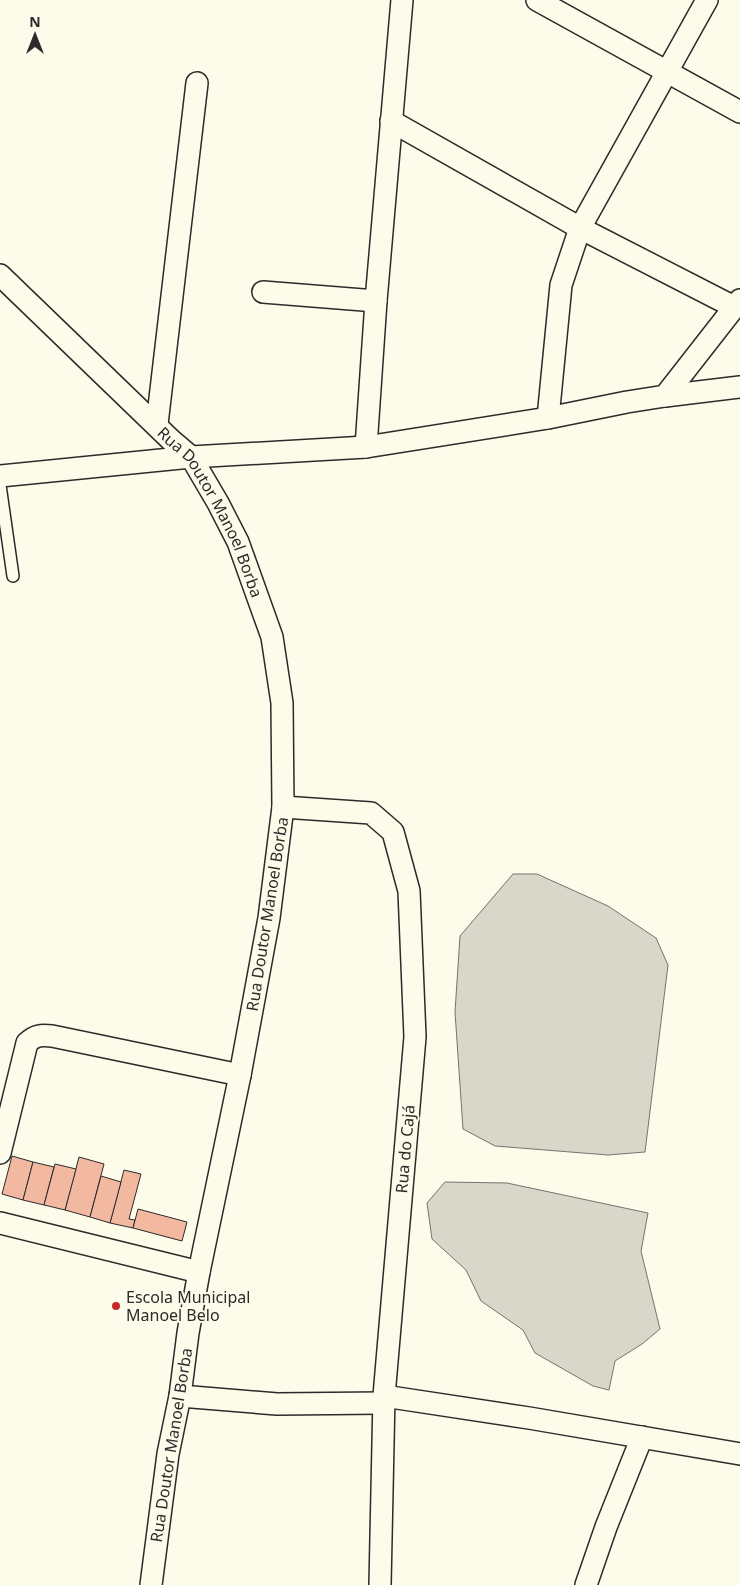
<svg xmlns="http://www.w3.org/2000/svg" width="740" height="1585" viewBox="0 0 740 1585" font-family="'Noto Sans',sans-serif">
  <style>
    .water { fill: #d8d7c9; stroke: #74746e }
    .building { fill: #f2b8a0; stroke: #2b2b2b }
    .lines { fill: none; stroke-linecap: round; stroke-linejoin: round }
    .service-casing { stroke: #2b2b2b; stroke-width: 14 }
    .minor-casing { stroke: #2b2b2b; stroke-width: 24 }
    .service { stroke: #fdfbea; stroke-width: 11 }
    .minor { stroke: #fdfbea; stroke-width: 21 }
    .poi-dot { fill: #c62828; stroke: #fdfbea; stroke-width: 2 }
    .labels { text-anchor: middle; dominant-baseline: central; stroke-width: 4; stroke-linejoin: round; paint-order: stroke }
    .street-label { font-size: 16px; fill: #2b2b2b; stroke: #fdfbea }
    .poi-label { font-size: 16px; fill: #2b2b2b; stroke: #fdfbea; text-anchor: start }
  </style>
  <rect width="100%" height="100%" fill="#fdfbea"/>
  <g class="water">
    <polygon points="513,874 537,874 608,906 656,938 668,965 645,1152 608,1155 495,1146 463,1129 455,1012 460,936"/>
    <polygon points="445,1182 507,1183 648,1213 641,1251 660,1329 642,1344 615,1361 609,1390 593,1386 535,1353 523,1330 481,1301 466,1270 432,1239 427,1203"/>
  </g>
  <g class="building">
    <polygon points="12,1156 33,1162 23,1200 2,1194"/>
    <polygon points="79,1157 104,1164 90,1217 65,1210"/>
    <polygon points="33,1162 54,1167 44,1205 23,1200"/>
    <polygon points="55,1164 76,1169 65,1210 44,1205"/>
    <polygon points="124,1170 141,1174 129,1219 135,1220 133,1228 110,1223"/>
    <polygon points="101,1176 121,1182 110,1223 90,1217"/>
    <polygon points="138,1209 187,1222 182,1241 133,1228"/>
  </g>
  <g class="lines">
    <defs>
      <polyline id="service" points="0,485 13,576"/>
      <g id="minor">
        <polyline points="537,0 740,112"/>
        <polyline points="391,121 580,228 734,307"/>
        <path id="s1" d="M 0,275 L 171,440 L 191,457 L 218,503 L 238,542 L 272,637 L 282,703 L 283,807 L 269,918 L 240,1075 L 199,1272 L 188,1333 L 180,1396 L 168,1454 L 151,1585"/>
        <polyline points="263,292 376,301"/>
        <polyline points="665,396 740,387"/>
        <polyline points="548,418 561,285 580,228 707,0"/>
        <polyline points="157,424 197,83"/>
        <polyline points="366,447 376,301 402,0"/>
        <polyline points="0,476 191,457 366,447 548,418 627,402 665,396 740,300"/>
        <polyline points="283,807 371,813 393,832 409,891 415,1037 384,1396 380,1585"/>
        <path d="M 0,1153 L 27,1043 C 35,1035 41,1035 52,1036 L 240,1075"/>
        <polyline points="0,1223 199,1272"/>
        <polyline points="180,1396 277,1404 384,1403"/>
        <polyline points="384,1396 529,1418 740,1454"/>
        <polyline points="586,1585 606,1527 642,1437"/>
      </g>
    </defs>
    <use href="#service" class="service-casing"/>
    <use href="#minor" class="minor-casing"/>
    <use href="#service" class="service"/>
    <use href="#minor" class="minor"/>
  </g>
  <circle class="poi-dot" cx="116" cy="1306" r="5"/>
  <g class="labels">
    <g class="street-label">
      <text stroke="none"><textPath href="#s1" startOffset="321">Rua Doutor Manoel Borba</textPath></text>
      <text transform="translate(267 914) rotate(-81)">Rua Doutor Manoel Borba</text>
      <text transform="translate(405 1149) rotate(-85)">Rua do Cajá</text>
      <text transform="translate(171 1445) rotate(-81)">Rua Doutor Manoel Borba</text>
    </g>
    <g class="poi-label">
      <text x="126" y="1297">Escola Municipal<tspan x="126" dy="18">Manoel Belo</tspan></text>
    </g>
  </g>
  <g transform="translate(35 35)" stroke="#fdfbea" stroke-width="4" paint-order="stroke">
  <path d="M0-4L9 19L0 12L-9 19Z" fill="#2b2b2b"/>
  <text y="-8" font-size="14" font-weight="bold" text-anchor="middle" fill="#2b2b2b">N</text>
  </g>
</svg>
